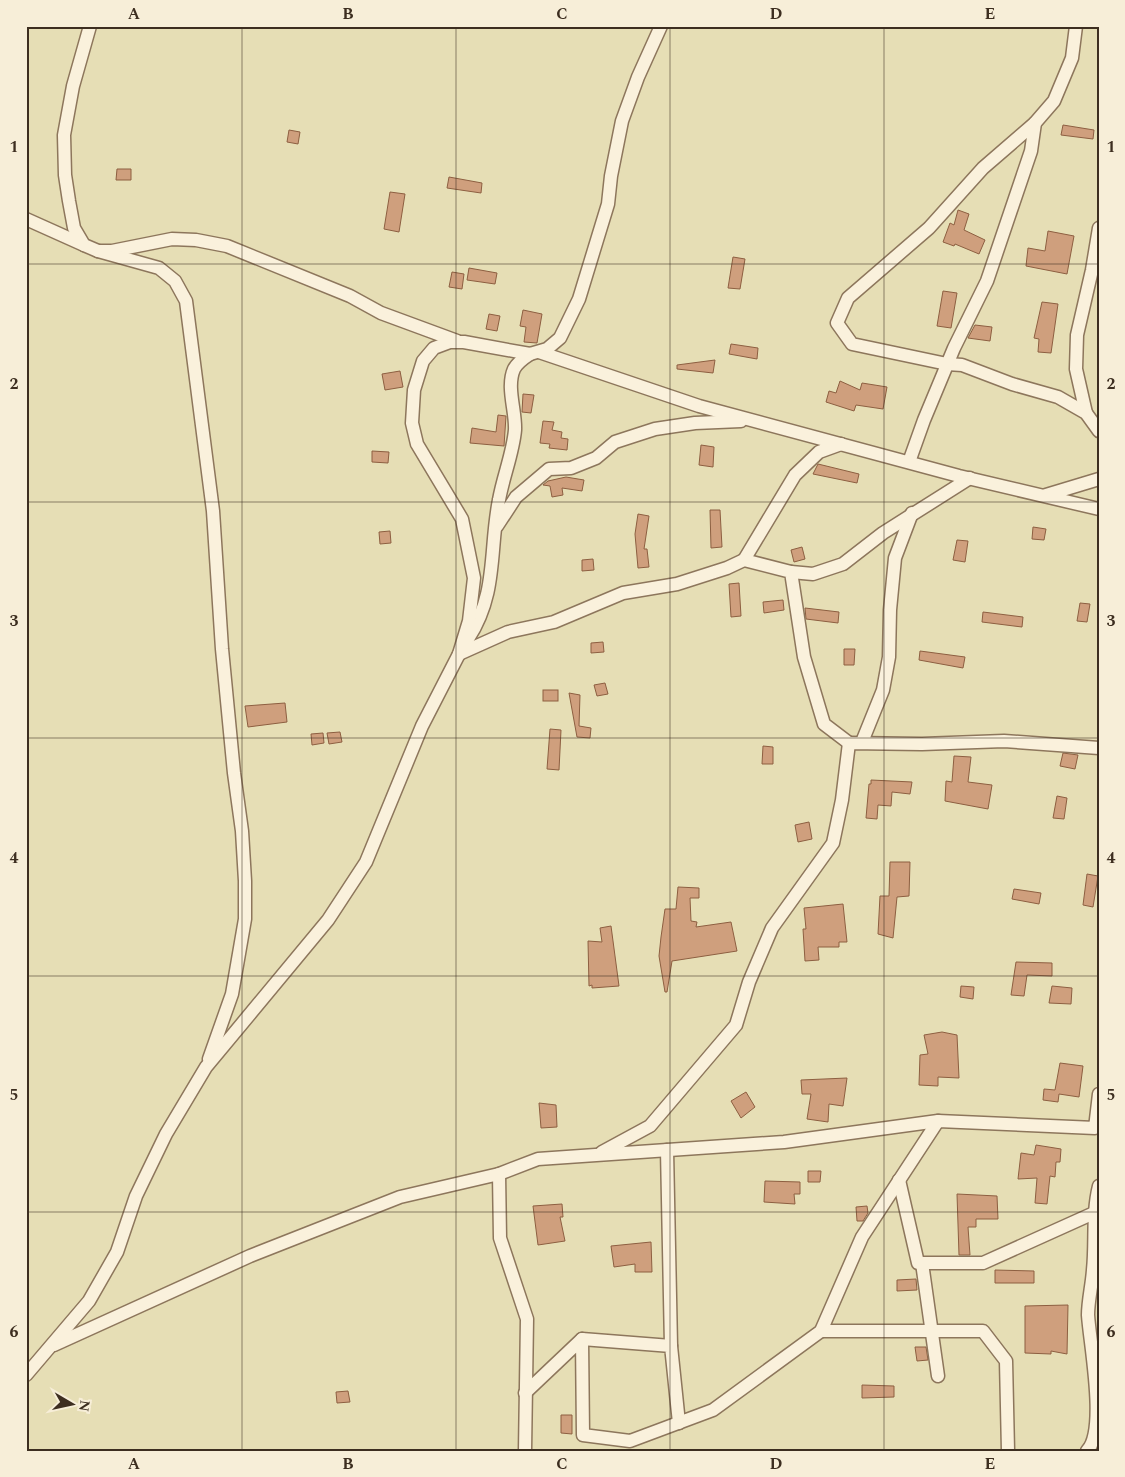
<svg xmlns="http://www.w3.org/2000/svg" width="1125" height="1477" viewBox="0 0 1125 1477" font-family="Spectral,serif">
  <style>
    .farmland { fill: #e6deb5 }
    .building { fill: #cf9f7d; stroke: #8d5f41 }
    .lines { fill: none; stroke-linecap: round; stroke-linejoin: round }
    .minor-casing { stroke: #8d765c; stroke-width: 15 }
    .minor { stroke: #faf1dc; stroke-width: 12 }
    .grid { fill: none; stroke: #3d2e20; stroke-width: 1; stroke-opacity: 0.55 }
    .neatline { fill: none; stroke: #3d2e20; stroke-width: 2 }
    .grid-label { font-size: 16px; text-anchor: middle; font-weight: bold; fill: #3d2e20 }
  </style>
  <rect width="100%" height="100%" fill="#f0e4c8"/>
  <rect class="farmland" x="26" y="26" width="1073" height="1425"/>
  <g class="building">
    <polygon points="1063,125 1094,130 1093,139 1061,135"/>
    <polygon points="289,130 300,132 298,144 287,142"/>
    <polygon points="117,169 131,169 131,180 116,180"/>
    <polygon points="449,177 482,183 481,193 447,188"/>
    <polygon points="390,192 405,194 399,232 384,229"/>
    <polygon points="958,210 969,214 964,230 985,240 979,254 955,244 954,246 943,242 950,223 954,225"/>
    <polygon points="1048,231 1074,236 1067,274 1026,266 1028,248 1045,251"/>
    <polygon points="733,257 745,259 740,289 728,288"/>
    <polygon points="469,268 497,273 495,284 467,280"/>
    <polygon points="452,272 464,274 462,289 449,287"/>
    <polygon points="943,291 957,293 951,328 937,326"/>
    <polygon points="1042,302 1058,304 1051,353 1038,352 1039,339 1034,338"/>
    <polygon points="523,310 542,314 537,343 524,342 526,327 520,326"/>
    <polygon points="489,314 500,316 497,331 486,329"/>
    <polygon points="975,325 992,327 990,341 968,338"/>
    <polygon points="731,344 758,348 757,359 729,354"/>
    <polygon points="715,360 713,373 677,369 677,365"/>
    <polygon points="400,371 403,387 385,390 382,374"/>
    <polygon points="840,381 860,390 862,383 887,387 883,409 856,405 854,411 826,402 829,391 836,393"/>
    <polygon points="523,394 534,395 531,413 522,412"/>
    <polygon points="498,415 506,416 504,446 470,443 472,428 496,432"/>
    <polygon points="543,421 554,422 552,430 562,432 561,438 568,439 567,450 549,448 550,444 540,443"/>
    <polygon points="701,445 714,447 713,467 699,465"/>
    <polygon points="372,451 389,452 388,463 372,462"/>
    <polygon points="818,464 859,474 857,483 813,474"/>
    <polygon points="566,477 584,480 582,491 562,488 563,495 552,497 550,486 543,485 548,481"/>
    <polygon points="710,510 720,510 722,547 711,548"/>
    <polygon points="638,514 649,516 644,549 647,549 649,567 638,568 635,534"/>
    <polygon points="1033,527 1046,529 1044,540 1032,539"/>
    <polygon points="390,531 391,543 380,544 379,532"/>
    <polygon points="957,540 968,541 965,562 953,560"/>
    <polygon points="802,547 805,559 794,562 791,550"/>
    <polygon points="593,559 594,570 582,571 582,560"/>
    <polygon points="739,583 741,616 731,617 729,584"/>
    <polygon points="783,600 784,610 764,613 763,602"/>
    <polygon points="1080,603 1090,604 1087,622 1077,621"/>
    <polygon points="805,608 839,612 838,623 806,619"/>
    <polygon points="983,612 1023,617 1022,627 982,622"/>
    <polygon points="603,642 604,652 591,653 591,643"/>
    <polygon points="844,649 855,649 854,665 844,665"/>
    <polygon points="920,651 965,657 963,668 919,660"/>
    <polygon points="605,683 608,694 597,696 594,685"/>
    <rect x="543" y="690" width="15" height="11"/>
    <polygon points="569,693 580,695 579,726 591,728 590,738 577,737"/>
    <polygon points="285,703 287,722 248,727 245,706"/>
    <polygon points="550,729 561,730 559,770 547,769"/>
    <polygon points="340,732 342,742 329,744 327,733"/>
    <polygon points="323,733 324,743 312,745 311,734"/>
    <polygon points="763,746 773,747 773,764 762,764"/>
    <polygon points="1063,753 1078,755 1075,769 1060,766"/>
    <polygon points="954,756 971,757 968,782 992,785 988,809 945,801 946,781 952,782"/>
    <polygon points="871,780 912,782 910,794 892,792 891,806 878,805 877,819 866,818 869,784 871,784"/>
    <polygon points="1057,796 1067,798 1064,819 1053,818"/>
    <polygon points="809,822 812,839 798,842 795,825"/>
    <polygon points="890,862 910,862 909,896 897,897 893,938 878,934 880,896 889,896"/>
    <polygon points="1087,874 1098,876 1093,907 1083,905"/>
    <polygon points="678,887 699,888 699,898 690,898 691,921 697,922 696,927 731,922 737,951 672,961 667,992 665,992 659,956 661,937 665,909 676,909"/>
    <polygon points="1014,889 1041,893 1039,904 1012,899"/>
    <polygon points="843,904 847,942 839,942 839,947 818,947 819,960 805,961 803,929 806,929 804,908"/>
    <polygon points="611,926 619,986 592,988 592,985 589,986 588,941 602,942 600,928"/>
    <polygon points="1016,962 1052,963 1052,976 1027,975 1024,996 1011,995"/>
    <polygon points="961,986 974,987 973,999 960,997"/>
    <polygon points="1052,986 1072,988 1071,1004 1049,1003"/>
    <polygon points="942,1032 957,1035 959,1078 938,1077 938,1086 919,1085 920,1055 928,1054 924,1035"/>
    <polygon points="1060,1063 1083,1066 1079,1097 1059,1094 1058,1102 1043,1100 1044,1089 1055,1090"/>
    <polygon points="847,1078 843,1106 829,1104 828,1122 807,1119 811,1094 802,1094 801,1080"/>
    <polygon points="746,1092 755,1107 741,1118 731,1101"/>
    <polygon points="539,1103 556,1105 557,1127 541,1128"/>
    <polygon points="1036,1145 1061,1149 1060,1162 1056,1162 1055,1177 1050,1176 1047,1204 1035,1203 1037,1178 1018,1179 1021,1153 1034,1155"/>
    <polygon points="808,1171 821,1171 820,1182 808,1182"/>
    <polygon points="765,1181 800,1182 800,1194 794,1194 795,1204 764,1202"/>
    <polygon points="957,1194 997,1196 998,1219 976,1219 976,1227 968,1227 970,1255 959,1255"/>
    <polygon points="562,1204 563,1217 560,1217 565,1241 538,1245 533,1206"/>
    <polygon points="867,1206 868,1213 863,1221 857,1221 856,1207"/>
    <polygon points="651,1242 652,1272 635,1272 635,1264 614,1267 611,1246"/>
    <polygon points="995,1270 1034,1271 1034,1283 995,1283"/>
    <polygon points="916,1279 917,1290 897,1291 897,1280"/>
    <polygon points="1068,1305 1067,1354 1051,1351 1051,1354 1025,1353 1025,1306"/>
    <polygon points="915,1347 926,1347 928,1360 917,1361"/>
    <polygon points="862,1385 894,1386 894,1397 862,1398"/>
    <polygon points="348,1391 350,1402 337,1403 336,1392"/>
    <polygon points="561,1415 572,1415 572,1434 561,1433"/>
  </g>
  <g class="lines">
    <defs>
      <g id="minor">
        <polyline points="90,26 73,86 64,135 65,175 69,201 74,228 84,245 98,251 112,251 172,239 196,240 227,246 350,296 381,313 457,341"/>
        <polyline points="1035,123 983,168 929,228 848,298 837,323 852,344 947,364 962,365 1012,384 1058,397 1086,413 1099,431"/>
        <polyline points="26,219 84,245"/>
        <polyline points="98,251 159,268 175,281 186,301 213,511 222,649 234,773 242,831 245,881 245,919 232,994 209,1059"/>
        <polyline points="539,352 699,406 959,476 1099,509"/>
        <polyline points="1086,413 1076,369 1077,335 1092,270 1099,228"/>
        <polyline points="909,462 924,420 954,348 987,281 1031,151 1035,123 1054,101 1072,58 1076,26"/>
        <polyline points="1046,495 1099,479"/>
        <polyline points="497,526 516,497 549,469 571,468 596,458 615,442 655,429 695,423 741,421"/>
        <polyline points="744,560 795,475 819,452 841,444"/>
        <polyline points="791,572 813,574 843,564 883,533 970,478"/>
        <path d="M 468,639 C 498,593 489,550 499,500 C 503,477 513,453 515,430 C 516,411 506,387 514,369 C 517,363 524,358 530,354"/>
        <polyline points="459,654 508,632 554,622 623,593 677,584 727,568 744,560 791,572 804,657 824,724 849,743"/>
        <polyline points="862,742 883,690 889,657 890,610 895,558 912,513"/>
        <polyline points="667,1150 671,1346"/>
        <polyline points="602,1152 650,1126 736,1025 749,982 772,928 833,843 842,800 849,743 922,744 1004,741 1099,748"/>
        <polyline points="499,1174 500,1238 527,1319 525,1451"/>
        <polyline points="899,1180 918,1263 983,1263 1094,1213"/>
        <polyline points="922,1263 938,1376"/>
        <polyline points="821,1331 983,1331 1006,1361 1008,1451"/>
        <polyline points="582,1339 671,1346 679,1423"/>
        <polyline points="54,1345 250,1256 400,1197 499,1174 538,1159 784,1142 938,1121 1095,1128 1099,1094"/>
        <polyline points="26,1375 89,1301 117,1252 136,1196 166,1134 206,1067 328,920 366,862 422,726 459,654 469,621 474,578 462,519 417,444 412,423 414,390 423,361 434,348 450,342 464,342 530,354 547,349 560,338 579,299 608,204 611,176 622,121 638,77 661,26"/>
        <polyline points="525,1393 582,1339 583,1435 630,1441 713,1410 821,1331 862,1237 938,1121"/>
        <path d="M 1087,1451 C 1107,1430 1090,1345 1088,1315 C 1088,1301 1092,1285 1093,1270 C 1096,1242 1092,1214 1099,1186"/>
      </g>
    </defs>
    <use href="#minor" class="minor-casing"/>
    <use href="#minor" class="minor"/>
  </g>
  <path class="grid" d="M 242,26 L 242,1451M 456,26 L 456,1451M 670,26 L 670,1451M 884,26 L 884,1451M 26,264 L 1099,264M 26,502 L 1099,502M 26,738 L 1099,738M 26,976 L 1099,976M 26,1212 L 1099,1212"/>
  <rect width="1125" height="1477" fill="none" stroke="#f7eed8" stroke-width="55"/>
  <g transform="translate(72 1404) rotate(99)" stroke="#f7eed8" stroke-width="4" paint-order="stroke">
  <path d="M0-4L9 19L0 12L-9 19Z" fill="#3d2e20"/>
  <text y="-8" font-size="14" font-weight="bold" text-anchor="middle" fill="#3d2e20">N</text>
  </g>
  <rect x="28" y="28" width="1070" height="1422" class="neatline"/>
  <g class="grid-label">
    <text x="134" y="19">A</text>
    <text x="348" y="19">B</text>
    <text x="562" y="19">C</text>
    <text x="776" y="19">D</text>
    <text x="990" y="19">E</text>
    <text x="14" y="152">1</text>
    <text x="1111" y="152">1</text>
    <text x="14" y="389">2</text>
    <text x="1111" y="389">2</text>
    <text x="14" y="626">3</text>
    <text x="1111" y="626">3</text>
    <text x="14" y="863">4</text>
    <text x="1111" y="863">4</text>
    <text x="14" y="1100">5</text>
    <text x="1111" y="1100">5</text>
    <text x="14" y="1337">6</text>
    <text x="1111" y="1337">6</text>
    <text x="134" y="1469">A</text>
    <text x="348" y="1469">B</text>
    <text x="562" y="1469">C</text>
    <text x="776" y="1469">D</text>
    <text x="990" y="1469">E</text>
  </g>
</svg>
